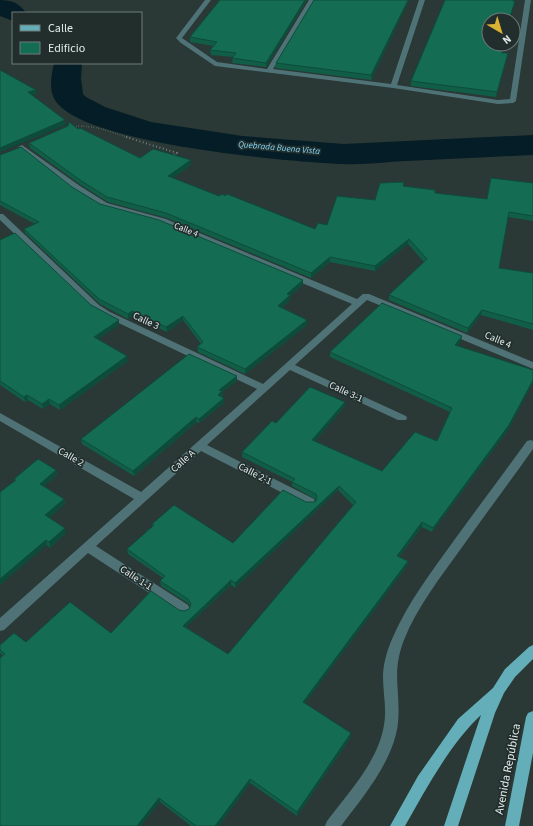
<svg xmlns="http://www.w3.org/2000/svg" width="533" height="826" viewBox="0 0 533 826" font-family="'Source Sans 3',sans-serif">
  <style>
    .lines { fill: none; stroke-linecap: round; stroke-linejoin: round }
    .river { fill: #041d26; fill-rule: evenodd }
    .path-far1 { stroke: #737f7d; stroke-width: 1.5; stroke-dasharray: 0.5 2; stroke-linecap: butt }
    .path { stroke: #737f7d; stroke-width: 2; stroke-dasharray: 1 2.5; stroke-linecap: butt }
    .service { fill: #4f7277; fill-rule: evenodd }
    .minor { fill: #4f7277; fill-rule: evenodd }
    .primary { fill: #63aeb8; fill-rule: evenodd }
    .wall { fill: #115e47; fill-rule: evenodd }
    .shaded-wall { fill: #0e4c3a }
    .building { fill: #146d53; stroke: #0e4c3a; fill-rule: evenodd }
    .labels { text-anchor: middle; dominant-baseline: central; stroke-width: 3.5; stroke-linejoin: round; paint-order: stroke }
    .far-water-label { font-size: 9px; font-style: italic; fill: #85dafd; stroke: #212e2c }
    .far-street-label { font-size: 9px; fill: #e2ebea; stroke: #212e2c }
    .street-label { font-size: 10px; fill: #e2ebea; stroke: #212e2c }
    .near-street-label { font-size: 12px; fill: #e2ebea; stroke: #212e2c }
  </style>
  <rect width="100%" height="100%" fill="#2a3836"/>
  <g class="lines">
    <g class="river">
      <path d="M 0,0 C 12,0 19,3 26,13 L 13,13 L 13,21 L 0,16 Z"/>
      <path d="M 54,63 L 82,63 L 81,78 L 83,94 L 86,97 L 105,107 L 151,122 L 242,136 L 344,144 L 533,135 L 533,155 C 491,157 449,159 406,161 C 386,162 364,165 343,164 C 294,162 70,144 53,96 C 49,86 52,73 54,63 Z"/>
    </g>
    <path class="path-far1" d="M 71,127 C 93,124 109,131 129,138"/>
    <polyline class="path" points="126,137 177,153 172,156"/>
    <path class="service" d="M 531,440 L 533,441 L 533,449 C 509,483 484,516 460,550 C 440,578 417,607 404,640 C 391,673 401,691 398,723 C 394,760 363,797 341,826 L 325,826 L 327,821 C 348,793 378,762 384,725 C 387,709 383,693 383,677 C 383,664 387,651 392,639 C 408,602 432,571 455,539 C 479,506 503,474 527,441 Z"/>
    <g class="minor">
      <polygon points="205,0 211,0 182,38 217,62 267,69 309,0 315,0 273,69 391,84 419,0 425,0 397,85 498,100 510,99 525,0 531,0 516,101 513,103 498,104 393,88 215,66 181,43 176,38"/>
      <polygon points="22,145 80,186 107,203 166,219 357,299 363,294 369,294 533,362 533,369 367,300 295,365 406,416 407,418 406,420 398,420 290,370 207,445 314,499 315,502 314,505 310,506 306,505 201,451 96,546 188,605 190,609 188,613 184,614 180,613 88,553 4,630 0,631 0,618 134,499 0,421 0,413 141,492 257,389 104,316 93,309 0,220 0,214 3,214 99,305 110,312 263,384 352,304 160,223 101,207 74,190 20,148 18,147"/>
    </g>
    <g class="primary">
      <path d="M 533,645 L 533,659 L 515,677 L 504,693 L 495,713 L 458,826 L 444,826 L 481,715 C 450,744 426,789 405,826 L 390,826 L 418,776 L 458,719 L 493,688 L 505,669 L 529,647 Z"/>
      <polygon points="533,711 533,753 519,826 505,826 526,717 528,713"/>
    </g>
  </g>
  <g class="wall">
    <polygon points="219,0 307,0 266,67 232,63 233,57 211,55 210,50 214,46 190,42 190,37 220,0"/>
    <polygon points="409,0 371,80 275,68 276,63"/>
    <polygon points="445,0 514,0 513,1 515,1 514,6 489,20 502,53 508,53 496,97 411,86 411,81"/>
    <polygon points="78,129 140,158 191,165 173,178 219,196 315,229 327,225 375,200 404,182 404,186 435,193 487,199 533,183 533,221 508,217 499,268 533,273 533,330 481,315 467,333 389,300 389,295 424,262 408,244 375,271 330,262 311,278 167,218 108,202 81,185 30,148 29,143"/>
    <polygon points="0,155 72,187 100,204 303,285 290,296 290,300 282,308 307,320 307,325 245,374 198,352 197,347 201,344 183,320 167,332 133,316 128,319 100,304 25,233 24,229 35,224 0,205"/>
    <polygon points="0,240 91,305 119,320 119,325 98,339 128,361 60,410 50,404 43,409 28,400 25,402 0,385"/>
    <path d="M 461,341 L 457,346 L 533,370 L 533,382 L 508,430 L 432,532 L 422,527 L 399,557 L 408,561 L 407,566 L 305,703 L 351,737 L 297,816 L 250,783 L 219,826 L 191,826 L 160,802 L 0,653 L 0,645 L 111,633 L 179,610 L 184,611 L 189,609 L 190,606 L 189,604 L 161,586 L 160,581 L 163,578 L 128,554 L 127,549 L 152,527 L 152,524 L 233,543 L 306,502 L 315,502 L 316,500 L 315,499 L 292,486 L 292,482 L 242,457 L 242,452 L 276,423 L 345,402 L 345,406 L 315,441 L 382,471 L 437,441 L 450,412 L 330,357 L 330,352 ZM 338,490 L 353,505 L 228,654 L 186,627 L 231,585 L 235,588 Z"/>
    <polygon points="237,381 222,392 223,396 221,397 224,403 199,423 197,422 134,476 82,444 81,439"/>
    <polygon points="56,470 57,475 44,486 64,499 65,504 49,518 66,533 50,548 47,545 14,479"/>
  </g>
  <g class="shaded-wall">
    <polygon points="305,0 307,0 266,67 266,63"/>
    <polygon points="408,0 409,0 371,80 371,75"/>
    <polygon points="508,53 507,58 496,97 497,92"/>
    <polygon points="36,90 37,94 29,96 28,92"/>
    <polygon points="65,120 66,125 0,152 0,148"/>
    <polygon points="191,160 191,165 169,181 168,176"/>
    <polygon points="409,239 408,244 375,271 375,266"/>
    <polygon points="330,257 330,262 311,278 311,273"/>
    <polygon points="303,280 303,285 290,296 290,300 278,311 278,306 287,294"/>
    <polygon points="482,310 481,315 467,333 468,328"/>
    <polygon points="132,311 133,316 128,319 128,314"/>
    <polygon points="183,316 183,320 167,332 166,327"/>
    <polygon points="119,320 119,325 94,342 94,337"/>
    <polygon points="307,320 307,325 245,374 245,369"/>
    <polygon points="462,336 461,341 454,350 455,345"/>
    <polygon points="127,356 128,361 60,410 59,405"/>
    <polygon points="237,376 237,381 222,392 223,396 218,400 218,395 219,390"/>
    <polygon points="533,380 533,382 508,430 432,532 433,528"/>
    <polygon points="27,395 28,400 25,402 24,397"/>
    <polygon points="224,398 224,403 199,423 199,419"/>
    <polygon points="49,399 50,404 43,409 42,404"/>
    <polygon points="345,402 345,406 312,445 312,440"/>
    <polygon points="196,417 197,422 134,476 133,471"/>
    <polygon points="56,470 57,475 41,489 40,484"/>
    <polygon points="339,486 338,490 235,588 235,583"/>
    <polygon points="64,499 65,504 46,521 45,515"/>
    <polygon points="422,522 422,527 396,560 397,556"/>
    <polygon points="65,528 66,533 50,548 49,542"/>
    <polygon points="46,540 47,545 0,585 0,579"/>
    <polygon points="408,561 407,566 303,706 303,702"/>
    <polygon points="231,580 231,585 183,630 183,626"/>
    <polygon points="351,733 351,737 297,816 297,812"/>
    <polygon points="250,779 250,783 219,826 215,826"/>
    <polygon points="159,798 160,802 141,826 137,826"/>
  </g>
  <g class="building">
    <polygon points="220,0 305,0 266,63 232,58 236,53 210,50 217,42 190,37"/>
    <polygon points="314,0 408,0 371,75 276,63"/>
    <polygon points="445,0 513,0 513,1 515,1 509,20 489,20 489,44 503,44 502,53 508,53 497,92 411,81"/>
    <polygon points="0,70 36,90 28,92 65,120 0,148"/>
    <polygon points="69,122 78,129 80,128 140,158 153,149 191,160 168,176 219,196 222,194 225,196 227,194 315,229 318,223 327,225 337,196 375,200 380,183 404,182 403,186 435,190 435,193 487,199 491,178 533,183 533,216 509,212 499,268 533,273 533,324 482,310 468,328 389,295 427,259 409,239 375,266 330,257 311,273 166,213 107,197 80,180 29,143 68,126"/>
    <polygon points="21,147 72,187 100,204 159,220 303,280 287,294 290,295 278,306 307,320 245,369 197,347 203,342 183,316 166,327 132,311 128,314 99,299 24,229 39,222 0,201 0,155"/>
    <polygon points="15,233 91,305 119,320 94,337 127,356 59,405 49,399 42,404 27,395 24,397 0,381 0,240"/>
    <path d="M 382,303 L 462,336 L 455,345 L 533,370 L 533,380 L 509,425 L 433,528 L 422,522 L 397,556 L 408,561 L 303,702 L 351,733 L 297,812 L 250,779 L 215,826 L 196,826 L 159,798 L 137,826 L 0,826 L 0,658 L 5,654 L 0,650 L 0,645 L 14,633 L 26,642 L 70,602 L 111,633 L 151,591 L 179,610 L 184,611 L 189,609 L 191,604 L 188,599 L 160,581 L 165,576 L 127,549 L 154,525 L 152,524 L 174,505 L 233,543 L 283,490 L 306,502 L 315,502 L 317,498 L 316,494 L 292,482 L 295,479 L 242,452 L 272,421 L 276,423 L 310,387 L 345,402 L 312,440 L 382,471 L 415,432 L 437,441 L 452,408 L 330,352 ZM 339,486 L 356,502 L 228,654 L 183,626 L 231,580 L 235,583 Z"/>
    <polygon points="189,354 237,376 219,390 222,391 218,395 224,398 199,419 196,417 133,471 81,439"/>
    <polygon points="38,459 56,470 40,484 64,499 45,515 65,528 49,542 46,540 0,579 0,492 16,480 14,479"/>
  </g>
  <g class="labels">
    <g class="far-water-label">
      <text transform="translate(279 148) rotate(5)">Quebrada Buena Vista</text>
    </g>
    <g class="far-street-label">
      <text transform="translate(186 230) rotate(22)">Calle 4</text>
    </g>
    <g class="street-label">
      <text transform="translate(146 321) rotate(25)">Calle 3</text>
      <text transform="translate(498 340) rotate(23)">Calle 4</text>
      <text transform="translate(346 392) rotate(25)">Calle 3-1</text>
      <text transform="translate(71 457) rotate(30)">Calle 2</text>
      <text transform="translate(183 461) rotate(-42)">Calle A</text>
      <text transform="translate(255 474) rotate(27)">Calle 2-1</text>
      <text transform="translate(136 578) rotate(33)">Calle 1-1</text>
    </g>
    <g class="near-street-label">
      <text transform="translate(508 769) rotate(-79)">Avenida República</text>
    </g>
  </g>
  <rect x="12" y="12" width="130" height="52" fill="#212e2c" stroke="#6e7a78"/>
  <rect x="20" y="25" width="20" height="6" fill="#63aeb8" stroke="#6e7a78"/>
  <text x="48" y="32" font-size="12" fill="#e2ebea">Calle</text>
  <rect x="20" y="42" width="20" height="12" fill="#146d53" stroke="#6e7a78"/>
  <text x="48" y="52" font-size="12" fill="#e2ebea">Edificio</text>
  <g transform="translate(501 32) rotate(142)"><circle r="19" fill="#212e2c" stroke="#6e7a78"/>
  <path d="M0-3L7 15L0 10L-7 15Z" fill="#dab333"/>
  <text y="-6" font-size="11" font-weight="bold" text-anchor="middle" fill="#e2ebea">N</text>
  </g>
</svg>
